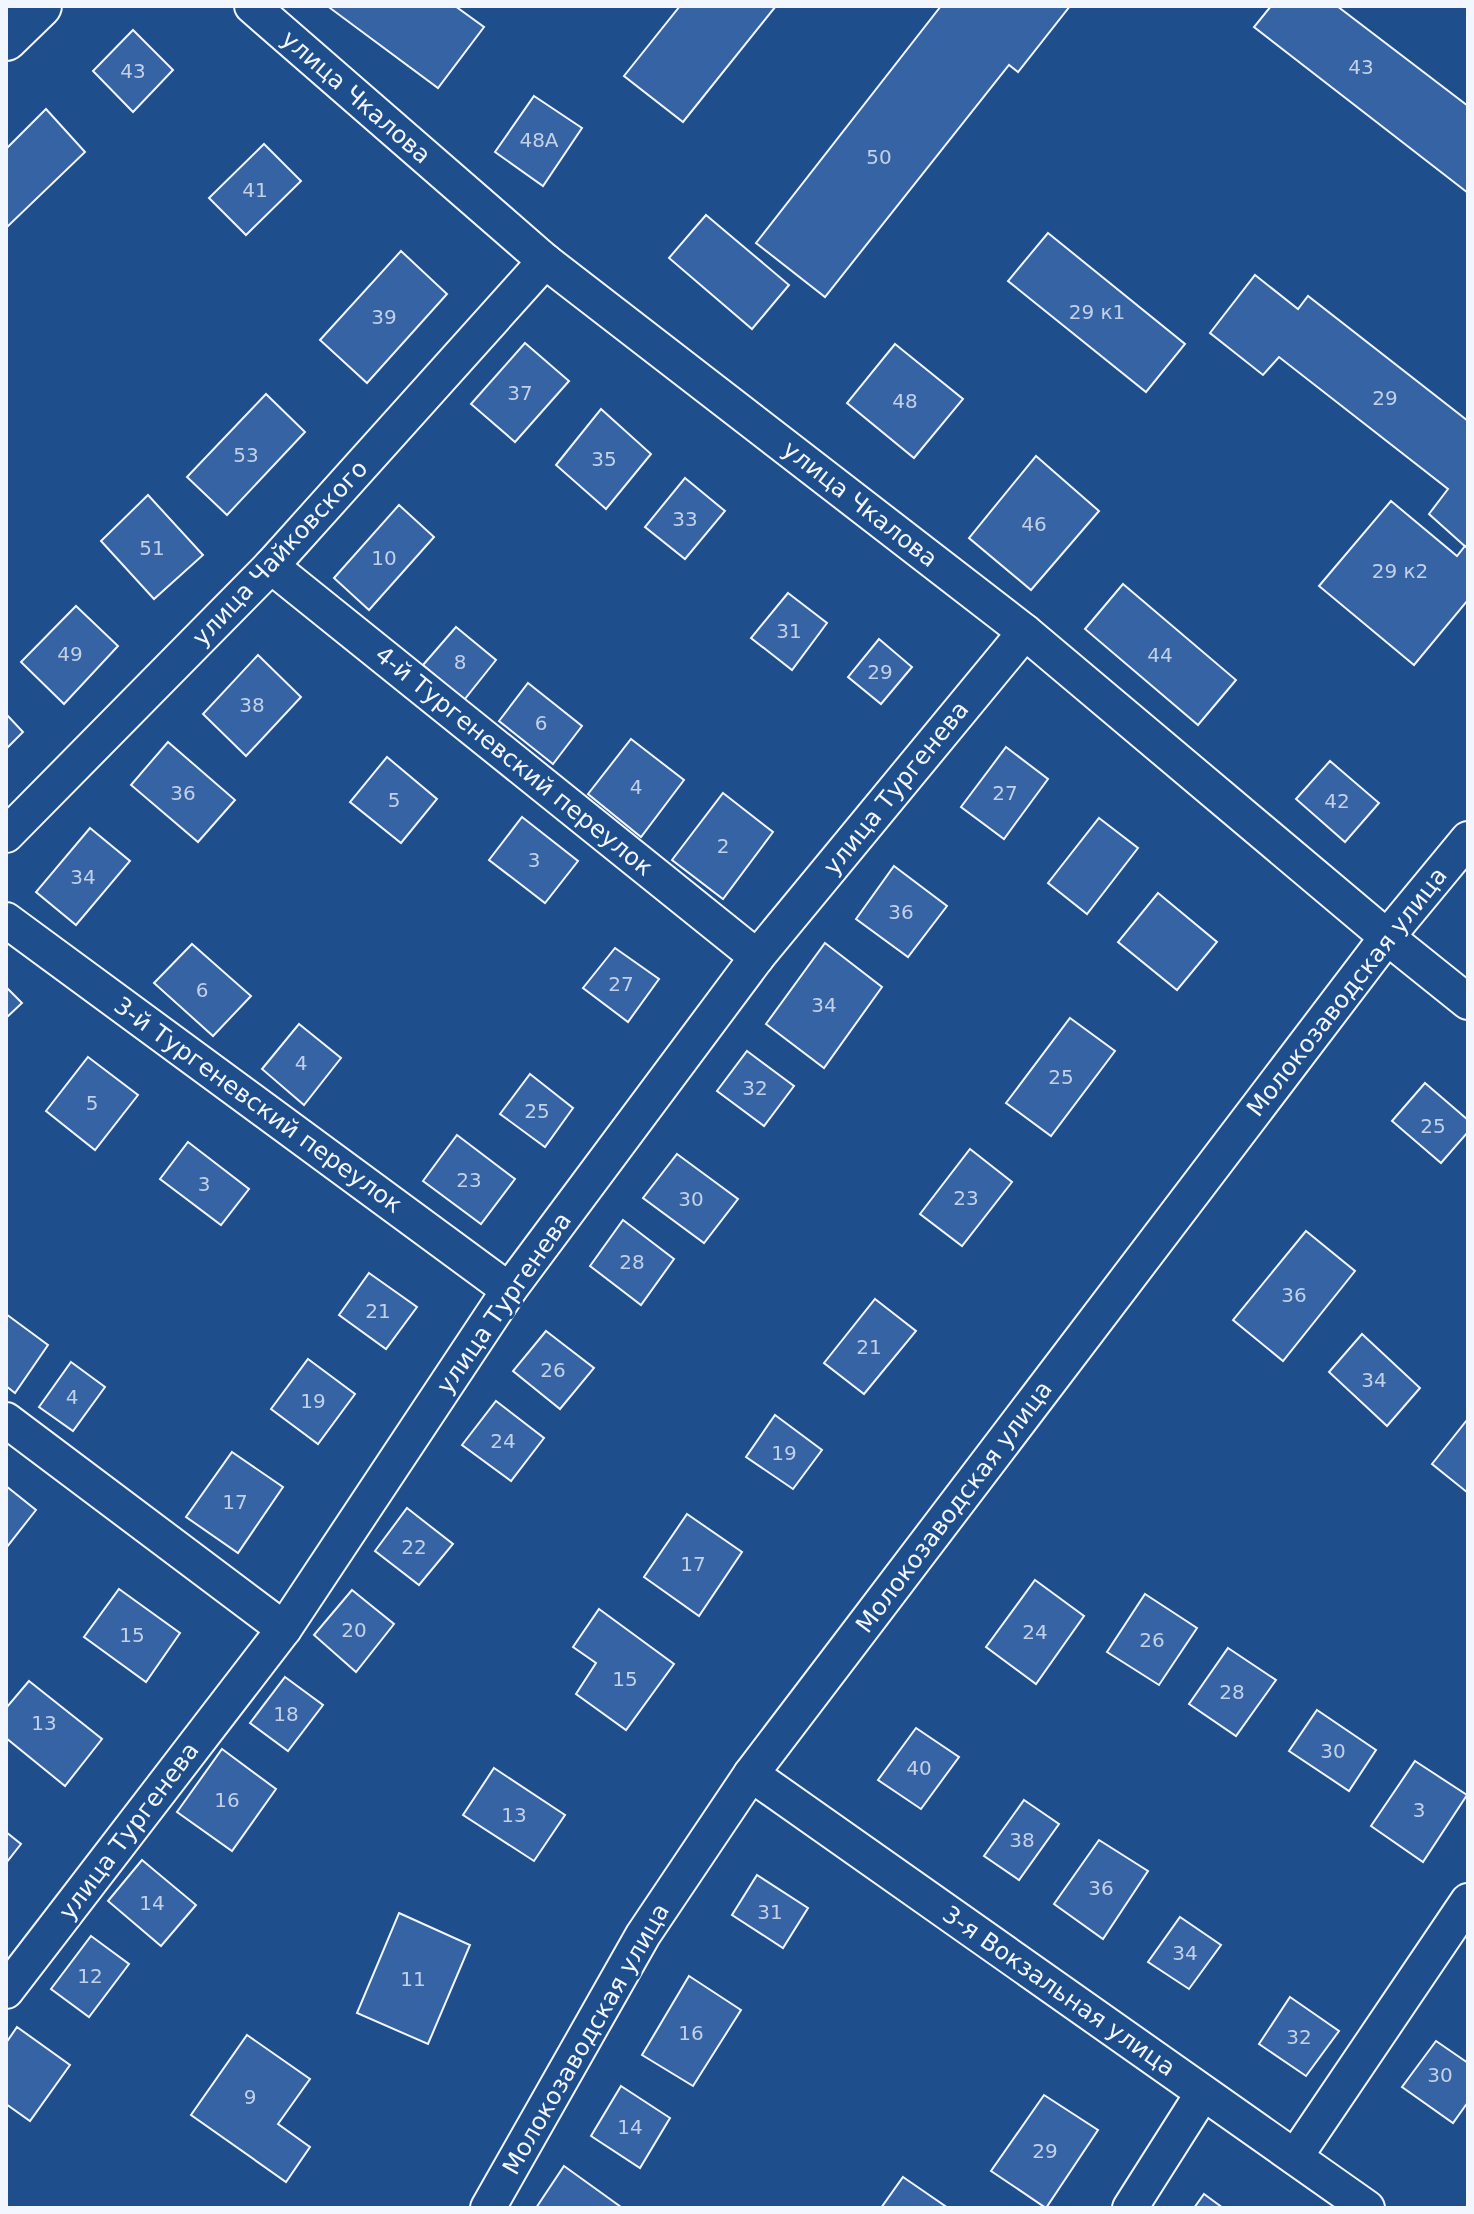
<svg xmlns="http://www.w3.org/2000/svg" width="1474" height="2214" viewBox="0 0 1474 2214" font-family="'DejaVu Sans',sans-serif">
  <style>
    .building { fill: #3563a3; stroke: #f2f6ff; stroke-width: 2 }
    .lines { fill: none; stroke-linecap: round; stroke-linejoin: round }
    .minor-casing { stroke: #f2f6ff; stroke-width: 38 }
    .tertiary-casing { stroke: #f2f6ff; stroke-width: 46 }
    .minor { stroke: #1f4e8c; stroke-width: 34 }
    .tertiary { stroke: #1f4e8c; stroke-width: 42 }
    .labels { text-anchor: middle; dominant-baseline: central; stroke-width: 6; stroke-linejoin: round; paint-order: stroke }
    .number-label { font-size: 20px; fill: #c3d1e8 }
    .street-label { font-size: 24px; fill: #f2f6ff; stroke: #1f4e8c }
  </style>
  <rect width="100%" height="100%" fill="#1f4e8c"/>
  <g class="building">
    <polygon points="332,6 455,6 484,27 438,88 330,8"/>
    <polygon points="680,6 776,6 683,122 624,76"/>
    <polygon points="941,6 1070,6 1018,72 1009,65 825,297 756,243"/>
    <polygon points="1271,6 1337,6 1468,106 1468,193 1254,27"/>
    <polygon points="133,30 173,70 133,112 93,71"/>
    <polygon points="534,96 582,128 543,186 495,152"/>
    <polygon points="46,109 85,152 6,228 6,149"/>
    <polygon points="264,144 301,181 246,235 209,198"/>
    <polygon points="706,215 789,285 752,329 669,258"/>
    <polygon points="1048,233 1185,344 1146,392 1008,281"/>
    <polygon points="401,251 447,294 367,383 320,340"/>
    <polygon points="1255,275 1298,309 1308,296 1468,421 1468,549 1429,514 1448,489 1279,357 1263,375 1210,333"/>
    <polygon points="525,343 569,381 515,442 471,404"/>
    <polygon points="895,344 963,399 914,458 847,403"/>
    <polygon points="266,394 305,432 227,515 187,477"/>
    <polygon points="601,409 651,454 606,509 556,465"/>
    <polygon points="1036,456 1099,511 1031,590 969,538"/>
    <polygon points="685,478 725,511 685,559 645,527"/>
    <polygon points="148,495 203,555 154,599 101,541"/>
    <polygon points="1391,501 1457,556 1465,546 1468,549 1468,600 1414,665 1319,586"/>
    <polygon points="399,505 434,537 369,610 334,578"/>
    <polygon points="1123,584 1236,680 1198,725 1085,629"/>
    <polygon points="788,593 827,623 792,670 751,638"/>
    <polygon points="76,606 118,646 64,704 21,662"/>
    <polygon points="456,627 496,660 464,700 423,665"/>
    <polygon points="879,639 912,667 881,704 848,677"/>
    <polygon points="258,655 301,697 246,756 203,714"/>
    <polygon points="528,683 582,726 553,764 499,721"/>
    <polygon points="6,714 23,732 6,749"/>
    <polygon points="631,739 684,780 641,837 588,794"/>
    <polygon points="168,742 235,800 198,842 131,785"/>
    <polygon points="1006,747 1048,779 1004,839 961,807"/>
    <polygon points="387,757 437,799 401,843 350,802"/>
    <polygon points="1330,761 1379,803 1345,842 1296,799"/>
    <polygon points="723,793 773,832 723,899 672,860"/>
    <polygon points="522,817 578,861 545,903 489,860"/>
    <polygon points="1099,818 1138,848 1087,914 1048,883"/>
    <polygon points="90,828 130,861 76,925 36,892"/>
    <polygon points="894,866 947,906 908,957 856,919"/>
    <polygon points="1158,893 1217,942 1177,990 1118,942"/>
    <polygon points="825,943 882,987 824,1068 766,1024"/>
    <polygon points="192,944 251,996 213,1036 154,983"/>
    <polygon points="615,948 659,979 628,1022 583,988"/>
    <polygon points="6,987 22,1003 6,1018"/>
    <polygon points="1070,1018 1115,1051 1051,1136 1006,1103"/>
    <polygon points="299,1024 341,1058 304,1105 262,1069"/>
    <polygon points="747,1051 794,1086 764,1126 717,1091"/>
    <polygon points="88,1057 138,1095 95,1150 46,1111"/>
    <polygon points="530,1074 573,1108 545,1147 500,1114"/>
    <polygon points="1425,1083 1468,1120 1468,1132 1441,1163 1392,1121"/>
    <polygon points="457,1135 515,1179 481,1224 423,1181"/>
    <polygon points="188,1142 249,1189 221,1225 160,1179"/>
    <polygon points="970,1149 1012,1182 962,1246 920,1214"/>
    <polygon points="677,1154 738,1199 704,1243 643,1198"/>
    <polygon points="623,1220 674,1259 641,1305 590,1266"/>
    <polygon points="1306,1231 1355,1271 1283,1361 1233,1320"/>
    <polygon points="369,1273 417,1307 386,1349 339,1315"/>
    <polygon points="875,1299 916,1331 864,1394 824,1363"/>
    <polygon points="6,1314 48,1345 15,1393 6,1386"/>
    <polygon points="546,1331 594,1368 560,1409 513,1371"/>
    <polygon points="1362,1334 1420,1388 1387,1426 1329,1372"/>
    <polygon points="308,1359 355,1394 318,1444 271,1409"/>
    <polygon points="71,1362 105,1387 73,1431 39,1407"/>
    <polygon points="496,1401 544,1438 511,1481 462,1445"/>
    <polygon points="775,1415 822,1450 793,1489 746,1457"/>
    <polygon points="1467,1420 1468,1421 1468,1493 1432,1464"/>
    <polygon points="232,1452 283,1487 238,1553 186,1517"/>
    <polygon points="6,1486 36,1510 6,1548"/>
    <polygon points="407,1508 453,1544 419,1585 375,1551"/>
    <polygon points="687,1514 742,1552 699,1616 644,1577"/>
    <polygon points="1035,1580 1084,1616 1036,1684 986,1647"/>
    <polygon points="119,1589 180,1633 146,1682 84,1637"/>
    <polygon points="352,1590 394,1624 356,1672 314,1635"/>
    <polygon points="1145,1594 1197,1628 1159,1685 1107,1652"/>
    <polygon points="599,1609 674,1664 626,1730 576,1694 596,1663 573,1647"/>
    <polygon points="1228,1648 1276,1680 1236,1736 1189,1704"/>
    <polygon points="285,1677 323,1705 288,1751 250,1723"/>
    <polygon points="29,1681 102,1739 65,1786 6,1738 6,1708"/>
    <polygon points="1317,1710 1376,1750 1349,1791 1289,1751"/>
    <polygon points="916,1728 959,1757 921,1809 878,1780"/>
    <polygon points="222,1749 276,1789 232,1851 177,1812"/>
    <polygon points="1415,1761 1467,1795 1423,1862 1371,1826"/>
    <polygon points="494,1768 565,1815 534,1861 463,1815"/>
    <polygon points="1024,1800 1059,1824 1019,1880 984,1856"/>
    <polygon points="6,1832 21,1844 6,1863"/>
    <polygon points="1099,1840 1148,1871 1103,1939 1054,1904"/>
    <polygon points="142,1860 196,1905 161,1946 108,1901"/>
    <polygon points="757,1875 808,1908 783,1948 732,1915"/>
    <polygon points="399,1913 470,1945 428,2044 357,2013"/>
    <polygon points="1180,1917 1221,1945 1189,1989 1148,1962"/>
    <polygon points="91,1936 129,1964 89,2017 51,1989"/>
    <polygon points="689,1976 741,2010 693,2086 642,2055"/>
    <polygon points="1290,1997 1339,2031 1306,2076 1259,2044"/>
    <polygon points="17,2027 70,2065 30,2121 6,2104 6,2043"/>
    <polygon points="247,2035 310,2079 278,2124 310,2147 286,2182 191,2115"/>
    <polygon points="1436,2041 1468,2063 1468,2102 1453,2123 1402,2087"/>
    <polygon points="621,2086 670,2118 640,2168 591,2136"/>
    <polygon points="1044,2095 1098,2130 1046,2208 991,2171"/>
    <polygon points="564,2166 621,2207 621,2208 536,2208"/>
    <polygon points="903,2177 948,2208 881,2208"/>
    <polygon points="1204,2194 1223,2208 1194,2208"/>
  </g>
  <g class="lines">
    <defs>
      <g id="minor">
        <polyline points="252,6 545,261 1025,632 1387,937 1468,1002"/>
        <polyline points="271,566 757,957"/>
        <polyline points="6,835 271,566 545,261"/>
        <polyline points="6,920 509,1290"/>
        <polyline points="6,1420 284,1629"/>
        <polyline points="751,1774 1367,2208"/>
        <polyline points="6,1991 284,1629 509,1290 757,957 1025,632"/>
        <polyline points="1295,2157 1468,1901"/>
        <polyline points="488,2208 643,1935 751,1774 1387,937 1468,839"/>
        <polyline points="1130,2208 1203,2093"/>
      </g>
      <polyline id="tertiary" points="6,39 40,6"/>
    </defs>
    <use href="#minor" class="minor-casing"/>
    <use href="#tertiary" class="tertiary-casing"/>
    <use href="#minor" class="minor"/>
    <use href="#tertiary" class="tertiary"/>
  </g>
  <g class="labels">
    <g class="number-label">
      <text x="1361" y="67">43</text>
      <text x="133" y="71">43</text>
      <text x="539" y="140">48А</text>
      <text x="879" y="157">50</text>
      <text x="255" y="190">41</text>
      <text x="1097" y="312">29 к1</text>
      <text x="384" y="317">39</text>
      <text x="520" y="393">37</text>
      <text x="1385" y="398">29</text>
      <text x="905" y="401">48</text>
      <text x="246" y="455">53</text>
      <text x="604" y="459">35</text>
      <text x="685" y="519">33</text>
      <text x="1034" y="524">46</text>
      <text x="152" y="548">51</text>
      <text x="384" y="558">10</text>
      <text x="1400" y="571">29 к2</text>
      <text x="789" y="631">31</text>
      <text x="70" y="654">49</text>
      <text x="1160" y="655">44</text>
      <text x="460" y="662">8</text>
      <text x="880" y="672">29</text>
      <text x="252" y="705">38</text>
      <text x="541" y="723">6</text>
      <text x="636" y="787">4</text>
      <text x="183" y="793">36</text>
      <text x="1005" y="793">27</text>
      <text x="394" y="800">5</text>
      <text x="1337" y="801">42</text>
      <text x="723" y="846">2</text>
      <text x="534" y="860">3</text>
      <text x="83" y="877">34</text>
      <text x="901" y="912">36</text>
      <text x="621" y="984">27</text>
      <text x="202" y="990">6</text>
      <text x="824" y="1005">34</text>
      <text x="301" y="1063">4</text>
      <text x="1061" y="1077">25</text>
      <text x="755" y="1088">32</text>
      <text x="92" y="1103">5</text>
      <text x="537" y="1111">25</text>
      <text x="1433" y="1126">25</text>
      <text x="469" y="1180">23</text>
      <text x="204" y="1184">3</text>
      <text x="966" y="1198">23</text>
      <text x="691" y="1199">30</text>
      <text x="632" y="1262">28</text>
      <text x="1294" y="1295">36</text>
      <text x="378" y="1311">21</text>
      <text x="869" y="1347">21</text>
      <text x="553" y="1370">26</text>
      <text x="1374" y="1380">34</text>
      <text x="72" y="1397">4</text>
      <text x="313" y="1401">19</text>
      <text x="503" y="1441">24</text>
      <text x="784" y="1453">19</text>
      <text x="235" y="1502">17</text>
      <text x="414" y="1547">22</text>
      <text x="693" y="1564">17</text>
      <text x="354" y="1630">20</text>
      <text x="1035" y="1632">24</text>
      <text x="132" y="1635">15</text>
      <text x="1152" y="1640">26</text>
      <text x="625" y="1679">15</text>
      <text x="1232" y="1692">28</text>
      <text x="286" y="1714">18</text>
      <text x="44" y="1723">13</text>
      <text x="1333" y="1751">30</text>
      <text x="919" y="1768">40</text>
      <text x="227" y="1800">16</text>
      <text x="1419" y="1810">3</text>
      <text x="514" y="1815">13</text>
      <text x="1022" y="1840">38</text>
      <text x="1101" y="1888">36</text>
      <text x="152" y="1903">14</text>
      <text x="770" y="1912">31</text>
      <text x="1185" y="1953">34</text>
      <text x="90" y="1976">12</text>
      <text x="413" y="1979">11</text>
      <text x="691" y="2033">16</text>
      <text x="1299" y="2037">32</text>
      <text x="1440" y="2075">30</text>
      <text x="250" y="2097">9</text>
      <text x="630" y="2127">14</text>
      <text x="1045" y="2151">29</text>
    </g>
    <g class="street-label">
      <text transform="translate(356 97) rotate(41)">улица Чкалова</text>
      <text transform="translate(860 504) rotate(38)">улица Чкалова</text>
      <text transform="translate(280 553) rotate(-47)">улица Чайковского</text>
      <text transform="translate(514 761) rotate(39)">4-й Тургеневский переулок</text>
      <text transform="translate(896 788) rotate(-51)">улица Тургенева</text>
      <text transform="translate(1347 992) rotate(-52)">Молокозаводская улица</text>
      <text transform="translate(258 1105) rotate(36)">3-й Тургеневский переулок</text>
      <text transform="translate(504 1303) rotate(-55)">улица Тургенева</text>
      <text transform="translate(954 1507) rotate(-53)">Молокозаводская улица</text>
      <text transform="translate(129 1831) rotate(-53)">улица Тургенева</text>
      <text transform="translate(1059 1991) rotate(35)">3-я Вокзальная улица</text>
      <text transform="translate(586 2039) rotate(-60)">Молокозаводская улица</text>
    </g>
  </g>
  <rect width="1474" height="2214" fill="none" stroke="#f2f6ff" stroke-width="16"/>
</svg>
